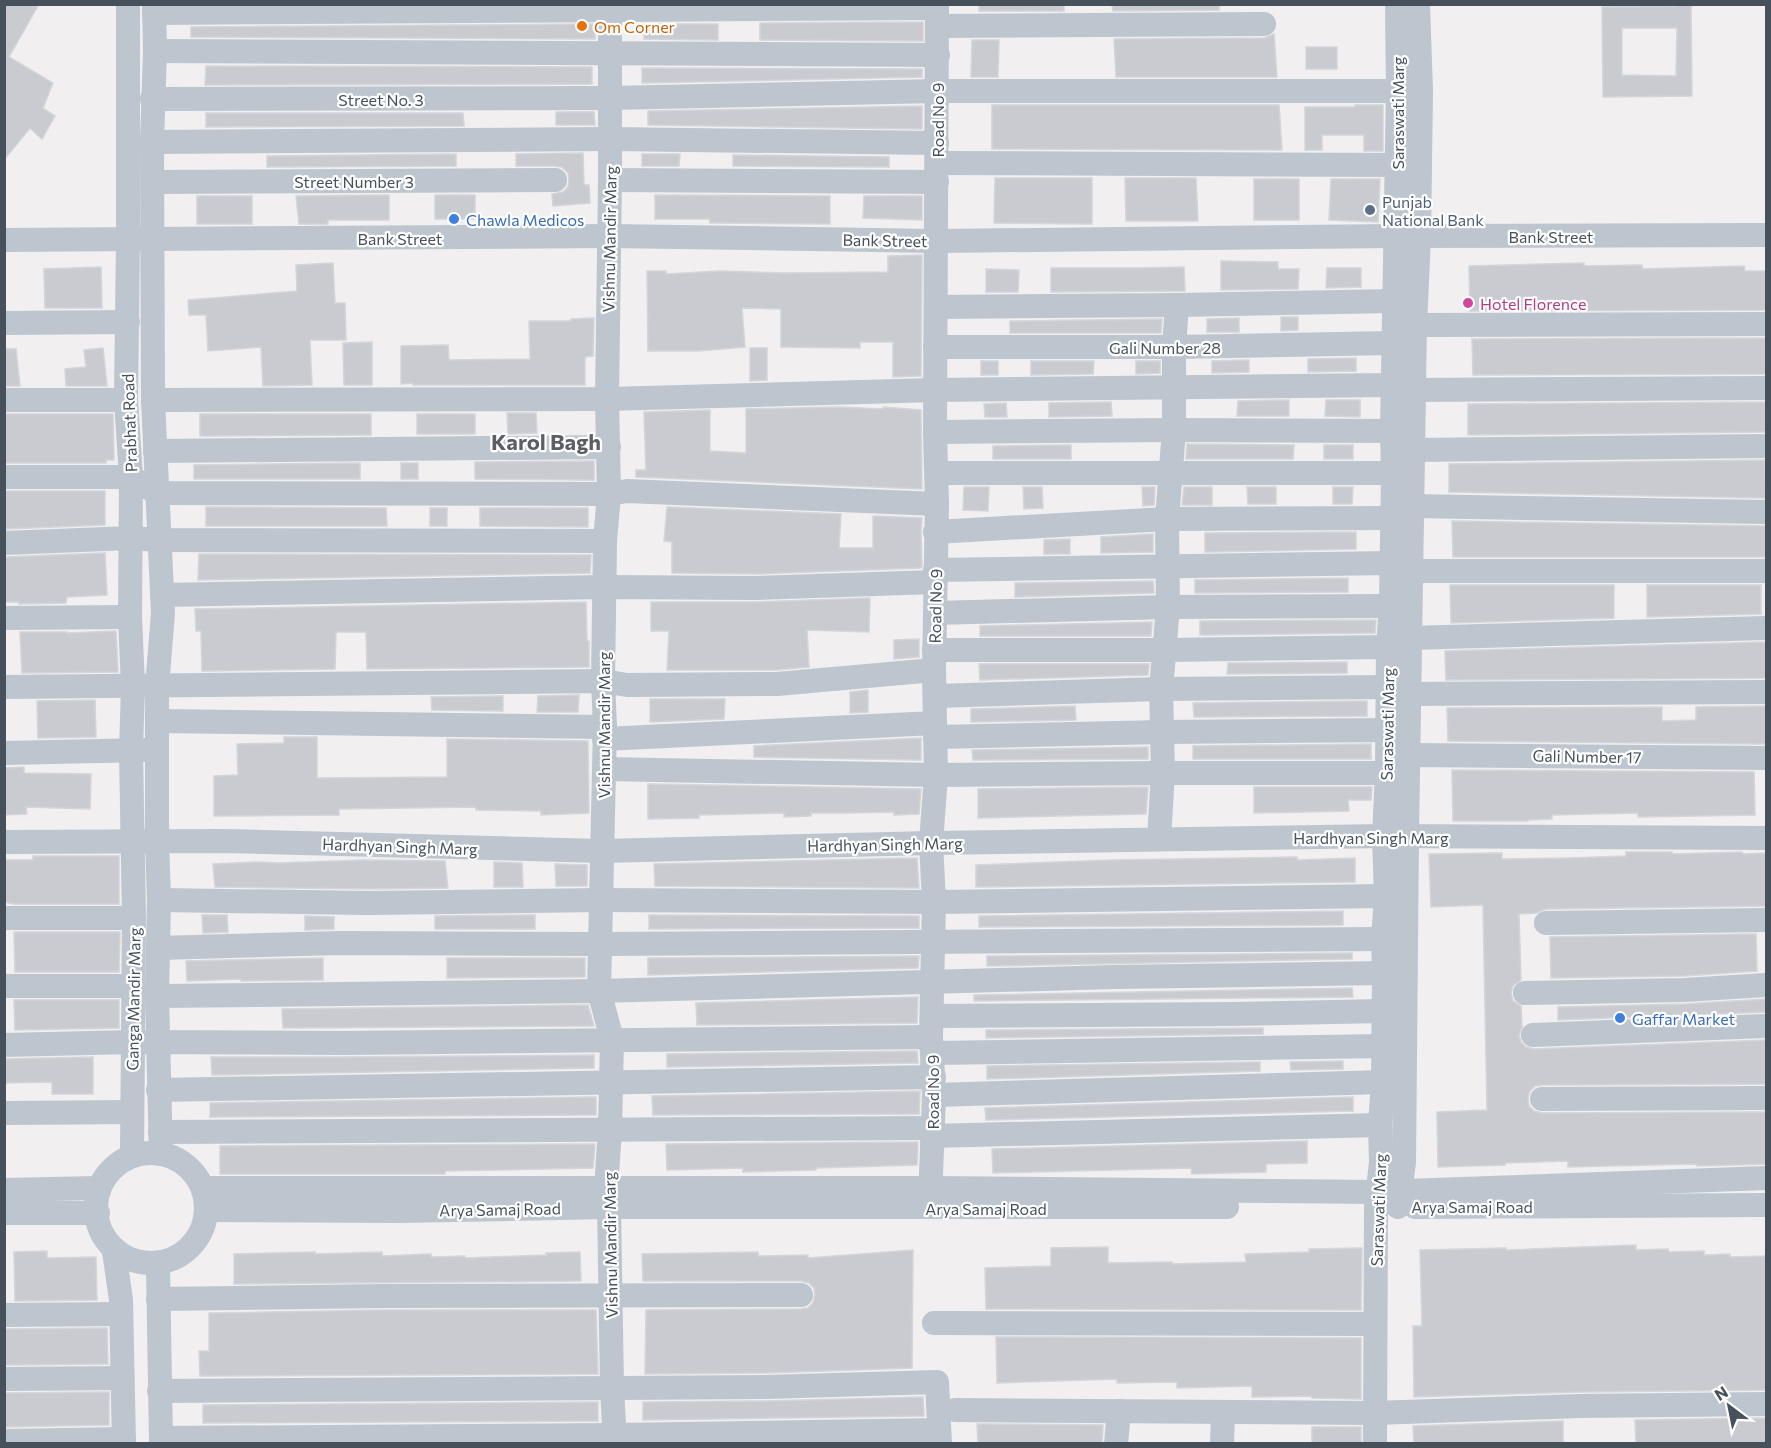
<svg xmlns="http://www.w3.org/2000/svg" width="1771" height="1448" viewBox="0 0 1771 1448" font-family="Commissioner,sans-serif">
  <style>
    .building { fill: #c9cbd1; stroke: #d3d5da; stroke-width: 1.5; fill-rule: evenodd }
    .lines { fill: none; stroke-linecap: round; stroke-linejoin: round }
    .minor { stroke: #bdc5ce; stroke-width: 24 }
    .food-dot { fill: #e8710a; stroke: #fff; stroke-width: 2 }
    .service-dot { fill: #5c6f8a; stroke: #fff; stroke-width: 2 }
    .shop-dot { fill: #3f7fe0; stroke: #fff; stroke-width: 2 }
    .hotel-dot { fill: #d1479c; stroke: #fff; stroke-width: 2 }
    .labels { text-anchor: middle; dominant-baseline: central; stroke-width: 4.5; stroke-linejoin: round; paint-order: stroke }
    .food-label { font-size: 16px; fill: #c56008; stroke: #fff; text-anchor: start }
    .street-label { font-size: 16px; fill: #47515c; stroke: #fff }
    .service-label { font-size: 16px; fill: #4e5e75; stroke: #fff; text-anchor: start }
    .shop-label { font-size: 16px; fill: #366cbe; stroke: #fff; text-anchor: start }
    .hotel-label { font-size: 16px; fill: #b23c85; stroke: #fff; text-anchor: start }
    .district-label { font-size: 22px; font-weight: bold; fill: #5b5f64; stroke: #fff }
  </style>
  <rect width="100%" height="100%" fill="#f1efef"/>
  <g class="building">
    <polygon points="4,4 39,4 9,57 53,83 43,108 55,116 42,139 30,128 4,160"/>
    <rect x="979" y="4" width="85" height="7"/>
    <polygon points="1112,4 1219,4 1219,10 1113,11"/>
    <path d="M 1677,4 L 1691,4 L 1692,96 L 1603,97 L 1602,7 L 1677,6 ZM 1622,28 L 1677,28 L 1676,76 L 1622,75 Z"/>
    <polygon points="923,22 923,41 760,40 760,23"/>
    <polygon points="595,24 595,39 191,37 191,27"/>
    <polygon points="644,24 718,24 718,40 644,39"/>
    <polygon points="1274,34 1277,77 1116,77 1114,39 1264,38"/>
    <polygon points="972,40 999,40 998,77 971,77"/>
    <rect x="1306" y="47" width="31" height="22"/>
    <polygon points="206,66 592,67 592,84 205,85"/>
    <polygon points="642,68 922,69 922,77 642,83"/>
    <polygon points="992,105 1279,105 1282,150 992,149"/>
    <polygon points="1355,105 1383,105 1383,151 1364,151 1364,135 1322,135 1322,150 1305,150 1305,107 1355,107"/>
    <polygon points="922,106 922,129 648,125 648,111"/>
    <polygon points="556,112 594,112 595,125 556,125"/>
    <polygon points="206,113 463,113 464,126 206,127"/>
    <polygon points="583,153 584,185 589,185 590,203 553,206 552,194 563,192 568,187 569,181 568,173 562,167 555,166 516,166 516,154"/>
    <polygon points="456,154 456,166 267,167 267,156"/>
    <polygon points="642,154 680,154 679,166 642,166"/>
    <polygon points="733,155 889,157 889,167 733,166"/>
    <polygon points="995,178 1092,178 1092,224 994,223"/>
    <polygon points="1125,178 1196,178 1198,221 1126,221"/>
    <rect x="1254" y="179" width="45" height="41"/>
    <polygon points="1331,179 1380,179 1378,222 1329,220"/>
    <polygon points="389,195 389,220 328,220 328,224 299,224 296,196"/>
    <rect x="435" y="195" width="40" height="24"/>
    <polygon points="655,195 830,196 830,224 719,223 710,223 710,219 655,219"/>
    <rect x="197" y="196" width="55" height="28"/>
    <polygon points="864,196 922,196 922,220 863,218"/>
    <polygon points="922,255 921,376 893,377 893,342 860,342 860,348 781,347 781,309 742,308 745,347 697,351 648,351 647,271 666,271 666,274 721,271 783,273 888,272 888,256"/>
    <polygon points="1221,261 1278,262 1278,269 1299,269 1298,289 1221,290"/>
    <polygon points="333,263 335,303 345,303 346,340 310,340 312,385 263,386 261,347 208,351 206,315 189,315 188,300 297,291 296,265"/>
    <polygon points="1584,263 1584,266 1642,265 1642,269 1744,266 1745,271 1767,271 1767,310 1470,311 1469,266"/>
    <polygon points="101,267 102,308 45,308 44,269"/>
    <polygon points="1184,267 1185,291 1051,292 1051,268 1138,268"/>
    <polygon points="1327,268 1361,268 1361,287 1326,288"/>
    <polygon points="986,269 1019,270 1018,292 986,292"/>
    <polygon points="1281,317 1298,317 1298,330 1281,331"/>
    <polygon points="594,318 593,356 585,357 585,385 413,385 413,383 401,384 401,346 448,345 449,360 530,359 529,321 571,321 571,319"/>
    <polygon points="1239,318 1239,332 1207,332 1207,319"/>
    <polygon points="1162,319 1161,333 1010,333 1010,321"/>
    <polygon points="1767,338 1767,374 1473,375 1472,339"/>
    <polygon points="372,342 372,385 344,385 343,343"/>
    <polygon points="103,348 107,386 66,386 65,369 86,367 84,350"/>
    <polygon points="750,348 767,348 767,380 750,381"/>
    <polygon points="4,349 16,349 20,386 4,386"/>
    <polygon points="1356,358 1356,371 1308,372 1308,359"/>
    <polygon points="1249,360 1249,372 1212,373 1212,361"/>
    <rect x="981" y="361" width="17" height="14"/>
    <polygon points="1031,361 1094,361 1093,374 1031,375"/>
    <polygon points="1136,361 1160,361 1160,373 1136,374"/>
    <polygon points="1289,400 1289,416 1237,416 1238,401"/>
    <polygon points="1326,400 1360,400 1360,417 1325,416"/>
    <polygon points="1111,402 1112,416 1049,417 1049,403"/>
    <polygon points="1767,402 1767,432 1468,435 1468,404"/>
    <polygon points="1006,403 1007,417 985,417 984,404"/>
    <polygon points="838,407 883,409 883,407 921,410 922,489 636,477 636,470 646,470 644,412 710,410 710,451 746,453 746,409"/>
    <polygon points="507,413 536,413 537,433 508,434"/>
    <polygon points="4,414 113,414 114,460 106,460 106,463 4,463"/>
    <polygon points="200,414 371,414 371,435 200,436"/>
    <rect x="417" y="414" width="58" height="20"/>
    <polygon points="1187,444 1294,445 1293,459 1186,459"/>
    <polygon points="1071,445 1071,459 993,459 993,446"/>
    <rect x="1324" y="445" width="29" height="14"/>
    <polygon points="1765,460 1766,498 1449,492 1449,464"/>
    <polygon points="594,461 594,480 475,479 475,462"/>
    <polygon points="360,463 360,479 194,479 194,465"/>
    <rect x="401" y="463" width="17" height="16"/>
    <polygon points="964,487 989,487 988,511 963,510"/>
    <polygon points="1023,487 1042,487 1043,508 1024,509"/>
    <polygon points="1142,487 1155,487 1154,505 1143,506"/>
    <polygon points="1184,487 1212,487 1212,505 1182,505"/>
    <polygon points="1247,487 1276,487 1276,504 1248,504"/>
    <polygon points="1333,487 1353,487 1352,504 1333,504"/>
    <polygon points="4,491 105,491 105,525 4,529"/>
    <polygon points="206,507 386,508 387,526 206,526"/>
    <polygon points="667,507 841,514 839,548 873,548 873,516 922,518 921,532 922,566 921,568 754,574 672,573 672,542 664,541"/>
    <rect x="430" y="508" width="17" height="18"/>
    <polygon points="480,508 588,508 588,527 480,526"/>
    <polygon points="1452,521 1767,526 1767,557 1453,557"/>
    <polygon points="1356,532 1356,549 1205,552 1205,533"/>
    <polygon points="1153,534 1153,552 1101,553 1101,537"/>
    <polygon points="1070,539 1070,554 1044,554 1044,540"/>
    <polygon points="105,553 107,595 67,597 66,603 19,604 19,602 4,602 4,557"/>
    <polygon points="199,554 591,555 590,573 198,580"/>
    <polygon points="1348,578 1348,592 1195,593 1195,580"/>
    <polygon points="1153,581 1154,593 1015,597 1015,583"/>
    <polygon points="1450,585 1614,585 1614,618 1451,623"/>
    <polygon points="1647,585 1761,585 1761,614 1647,617"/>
    <polygon points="870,598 869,632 807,630 809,667 776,670 667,670 669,631 651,631 651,602 754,602"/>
    <polygon points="586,602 587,641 589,641 589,667 367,669 366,632 336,632 335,669 202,671 201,631 196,631 195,609"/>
    <polygon points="1376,620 1375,633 1200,635 1200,621"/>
    <polygon points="1152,622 1151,636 980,636 980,626"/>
    <polygon points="116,631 118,672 22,673 20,632 67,632 67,633"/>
    <polygon points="919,639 919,657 894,659 894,640"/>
    <polygon points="1767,642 1767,678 1446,680 1445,651"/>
    <polygon points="1347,662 1347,673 1227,674 1228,663"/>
    <polygon points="979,664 1149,664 1148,675 980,680"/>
    <polygon points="868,690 868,712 850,713 850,692"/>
    <polygon points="579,695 578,712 537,712 538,696"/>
    <polygon points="503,696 503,711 432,710 431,697"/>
    <polygon points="650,699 725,699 724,719 650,722"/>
    <polygon points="95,700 96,737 38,738 37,701"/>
    <polygon points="1367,701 1367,716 1194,717 1193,703"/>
    <polygon points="1075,706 1076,720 971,722 971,709"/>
    <polygon points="1767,706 1767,744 1448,741 1447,708 1662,707 1662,721 1696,720 1696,707"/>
    <polygon points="284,737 317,737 317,778 447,777 447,739 588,741 589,813 541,815 541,811 476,810 476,807 339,809 339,815 214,816 214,776 238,775 237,744 284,743"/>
    <polygon points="921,738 921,760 754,757 754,746"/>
    <polygon points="1371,744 1371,759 1193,759 1193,746"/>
    <polygon points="1148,747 1148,759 973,760 972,750"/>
    <polygon points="24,767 24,773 91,774 90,809 26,807 27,814 4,815 4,768"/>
    <polygon points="1452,770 1754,772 1755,815 1638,817 1638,813 1552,815 1552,819 1528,820 1528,821 1453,821"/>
    <polygon points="648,784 921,789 919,814 894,815 894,812 846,813 811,813 811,816 784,817 784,813 699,815 699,818 648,819"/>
    <polygon points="1148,787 1146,814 978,818 978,789"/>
    <polygon points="1254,787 1372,787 1371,800 1348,800 1349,811 1254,813"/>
    <polygon points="1626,852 1672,852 1672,854 1742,852 1743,854 1767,853 1767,906 1546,909 1536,913 1519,914 1521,980 1513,986 1511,993 1513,1001 1521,1006 1522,1027 1519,1035 1521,1042 1526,1047 1534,1049 1767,1040 1767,1084 1542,1085 1535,1086 1530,1091 1528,1098 1529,1106 1534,1111 1542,1113 1767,1112 1767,1164 1697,1166 1697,1164 1568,1167 1568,1161 1505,1163 1505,1165 1438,1167 1437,1112 1487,1110 1483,905 1431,907 1429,854 1502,853 1502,859 1569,858 1626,856"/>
    <polygon points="33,856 119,856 119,904 13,904 4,902 4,860 33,860"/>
    <polygon points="1297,857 1297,860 1355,858 1355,882 976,887 976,865 1112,860"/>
    <polygon points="917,858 919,888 655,886 654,864"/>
    <polygon points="365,860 445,861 448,888 368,889 215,887 213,864 257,862 278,863"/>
    <polygon points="494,862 522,863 523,887 494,887"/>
    <polygon points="555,864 587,865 587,886 556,886"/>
    <polygon points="1343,911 1343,925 979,927 979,916"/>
    <polygon points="202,915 227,915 228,932 203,933"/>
    <polygon points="535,915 535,929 435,929 435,916"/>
    <polygon points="649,915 919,916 919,928 649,929"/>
    <polygon points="305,916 334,917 334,929 305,930"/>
    <polygon points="14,932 120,932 119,972 15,972"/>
    <polygon points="1756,934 1757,971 1683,976 1551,978 1550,937"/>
    <polygon points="1352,953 1352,959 987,966 987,956"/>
    <polygon points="919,956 918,968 648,975 648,958"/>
    <polygon points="323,958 323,980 241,981 241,979 187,981 186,961"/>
    <polygon points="447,958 585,958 585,977 447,978"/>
    <polygon points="1352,988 1353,997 974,1001 974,995"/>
    <polygon points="918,997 917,1023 697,1025 696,1003"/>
    <polygon points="1767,999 1767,1012 1558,1020 1558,1007 1684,1004"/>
    <polygon points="14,1000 119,1000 119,1028 15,1030"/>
    <polygon points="588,1005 594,1026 283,1028 282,1009"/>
    <polygon points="1263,1028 1263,1034 986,1038 986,1030"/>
    <polygon points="917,1051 918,1063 667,1067 667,1054"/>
    <polygon points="594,1055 594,1068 212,1075 211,1057 345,1057"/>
    <polygon points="93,1057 93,1094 52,1094 52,1082 4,1083 4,1059"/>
    <polygon points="1343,1061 1343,1069 1291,1070 1290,1062"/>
    <polygon points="1260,1062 1260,1071 987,1079 987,1066"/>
    <polygon points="920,1091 919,1114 653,1115 652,1096"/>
    <polygon points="596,1097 596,1115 210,1117 210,1103"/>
    <polygon points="1353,1097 1353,1111 986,1120 985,1108"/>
    <polygon points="1307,1141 1307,1163 1266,1164 1266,1172 1192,1174 1191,1168 993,1173 992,1149"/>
    <polygon points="918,1142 917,1165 816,1168 816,1170 743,1172 743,1168 667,1170 666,1144"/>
    <polygon points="595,1144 593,1168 445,1171 445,1174 220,1174 220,1146"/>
    <polygon points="1636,1245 1636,1250 1668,1249 1669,1252 1704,1251 1704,1255 1730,1254 1730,1257 1767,1256 1767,1390 1579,1392 1414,1397 1413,1326 1422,1326 1420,1250 1506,1248 1506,1250"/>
    <polygon points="1108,1247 1108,1263 1172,1262 1172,1264 1246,1262 1245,1254 1309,1252 1309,1249 1362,1248 1361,1310 986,1309 985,1268 1051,1266 1051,1248"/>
    <polygon points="913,1250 912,1368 765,1373 645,1374 646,1310 801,1309 808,1308 813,1303 815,1294 814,1288 809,1283 801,1281 643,1281 642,1254 758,1252 758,1256 808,1255 808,1258"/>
    <polygon points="47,1251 47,1258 96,1257 97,1300 15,1301 14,1252"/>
    <polygon points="315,1252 315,1254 382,1252 382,1256 431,1254 431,1257 465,1256 465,1258 547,1255 546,1253 580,1252 581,1281 234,1284 234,1254"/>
    <polygon points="385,1310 596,1310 598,1374 200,1376 199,1351 209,1351 209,1313"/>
    <polygon points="107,1328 108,1364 4,1365 4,1329"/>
    <polygon points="996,1337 1361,1338 1361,1399 1312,1398 1311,1396 1252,1397 1252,1386 1177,1388 1177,1382 1117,1383 1117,1379 997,1383"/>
    <polygon points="109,1392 109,1425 4,1427 4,1393"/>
    <polygon points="923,1397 924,1416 643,1420 643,1402 765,1401"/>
    <polygon points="598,1402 598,1421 203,1423 203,1405"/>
    <polygon points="1767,1418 1767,1443 1636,1443 1635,1420"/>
    <polygon points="1563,1421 1563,1443 1414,1443 1413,1426"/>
    <polygon points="977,1424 979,1424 1103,1425 1102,1443 978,1443"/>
    <rect x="1312" y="1427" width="49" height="16"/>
  </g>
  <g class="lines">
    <g class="minor">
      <polyline points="128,4 128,240 126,400 131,477 130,617 133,686 131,751 134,918 132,1156"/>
      <polyline points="154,4 155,51 152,142 153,400 163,613 157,687 157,840 159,900 157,996 161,1154"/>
      <polyline points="610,4 610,180 607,399 609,494 605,541 603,681 605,727 599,991 612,1039 610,1130 606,1189 609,1207 612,1387 615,1444"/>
      <polyline points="154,13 937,8"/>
      <polyline points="937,26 1264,24"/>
      <polyline points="155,51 938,55"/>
      <polyline points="152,99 610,98 938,91 1421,91"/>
      <polyline points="152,142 609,139 937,143"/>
      <polyline points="937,163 1397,165"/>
      <polyline points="610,180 937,182"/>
      <polyline points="153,182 555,180"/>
      <polyline points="4,240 610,236 936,241 1396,236 1766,235"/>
      <polyline points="936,307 1177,305 1394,301"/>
      <polyline points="4,323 128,322"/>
      <polyline points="1415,325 1766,324"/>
      <polyline points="935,347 1174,347 1394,343"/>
      <polyline points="1414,390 1766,388"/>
      <polyline points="4,400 126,400"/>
      <polyline points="153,400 607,399 935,390 1394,385"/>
      <polyline points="935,432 1174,430 1392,431"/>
      <polyline points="1413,450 1766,446"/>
      <polyline points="155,451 609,447"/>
      <polyline points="937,473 1393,473"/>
      <polyline points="4,477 131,477 157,493 609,494 627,491 937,504"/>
      <polyline points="1412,506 1766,512"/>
      <polyline points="935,532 1167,519 1392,518"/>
      <polyline points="4,543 131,538 159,540 605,541"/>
      <polyline points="935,570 1391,563 1412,571 1766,571"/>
      <polyline points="162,595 605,587 754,588 935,582"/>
      <polyline points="935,613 1168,607 1391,606"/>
      <polyline points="4,618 130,617"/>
      <polyline points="1410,638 1766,628"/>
      <polyline points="934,650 1165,650 1388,647"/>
      <polyline points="4,687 603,681 627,685 777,684 934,670"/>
      <polyline points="1409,694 1766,692"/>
      <polyline points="935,696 1161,689 1389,687"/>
      <polyline points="157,721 605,727"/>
      <polyline points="935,737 1162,732 1388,730"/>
      <polyline points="604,739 935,723"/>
      <polyline points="4,753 146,750"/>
      <polyline points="1408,755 1766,758"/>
      <polyline points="604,769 936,775 1163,773 1387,773"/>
      <polyline points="1159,839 1163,773 1161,689 1168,607 1167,519 1174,430 1174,347 1177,305"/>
      <polyline points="4,842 223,841 602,851 931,843 1384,836 1766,838"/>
      <polyline points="159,900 368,903 601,900 934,902 1386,896"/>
      <polyline points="4,918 134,918"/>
      <polyline points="1546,923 1766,920"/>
      <polyline points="158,948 340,943 601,944 1383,939"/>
      <polyline points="4,986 134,986"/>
      <polyline points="1525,993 1684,990 1766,985"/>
      <polyline points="157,996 599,991 1114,977 1384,973"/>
      <polyline points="933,1016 1235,1014 1384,1011"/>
      <polyline points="1533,1035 1766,1026"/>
      <polyline points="4,1045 133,1042 345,1043 931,1037"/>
      <polyline points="933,1053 1383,1046"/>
      <polyline points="158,1090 934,1077"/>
      <polyline points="934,1095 1383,1082"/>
      <polyline points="1542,1099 1766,1098"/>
      <polyline points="4,1113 132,1112"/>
      <polyline points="160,1132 932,1128"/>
      <polyline points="931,1136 1380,1125"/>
      <circle cx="151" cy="1208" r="55"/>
      <polyline points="203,1188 930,1188 1377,1192 1766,1178"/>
      <polyline points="4,1190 98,1188"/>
      <polyline points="930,1202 934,1095 931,1037 934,902 931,843 936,775 934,670 937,504 935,432 937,4"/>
      <polyline points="1398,1207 1404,1162 1407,836 1415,325 1419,236 1421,91 1418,4"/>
      <polyline points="1415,1207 1766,1205"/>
      <polyline points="206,1210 399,1211 609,1207 1227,1207"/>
      <polyline points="4,1213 98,1213"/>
      <polyline points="114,1251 121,1300 124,1444"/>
      <polyline points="158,1263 161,1444"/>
      <polyline points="158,1299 385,1296 801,1295"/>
      <polyline points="4,1315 121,1314"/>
      <polyline points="934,1323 1375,1324"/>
      <polyline points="4,1379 122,1378"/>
      <polyline points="159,1391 765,1387 937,1382 940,1444"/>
      <polyline points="955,1410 1375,1413 1579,1406 1766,1404"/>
      <polyline points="161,1438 615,1435 939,1430"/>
      <polyline points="4,1441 124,1439"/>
      <polyline points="1116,1444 1119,1411"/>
      <polyline points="1222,1444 1223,1412"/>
      <polyline points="1375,1444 1376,1207 1381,1162 1380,1125 1383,1082 1384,973 1383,939 1386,896 1384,836 1387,773 1388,647 1391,606 1393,473 1392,431 1398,91 1397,4"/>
    </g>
  </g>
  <circle class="food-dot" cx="582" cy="26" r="6"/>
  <circle class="service-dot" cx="1370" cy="210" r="6"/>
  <g class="shop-dot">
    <circle cx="454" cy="219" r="6"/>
    <circle cx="1620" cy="1018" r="6"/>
  </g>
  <circle class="hotel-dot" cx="1468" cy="303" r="6"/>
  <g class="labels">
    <g class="food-label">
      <text x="594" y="26">Om Corner</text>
    </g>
    <g class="street-label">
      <text x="381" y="99">Street No. 3</text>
      <text transform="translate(1397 113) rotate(-90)">Saraswati Marg</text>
      <text transform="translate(937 120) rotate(-90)">Road No 9</text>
      <text x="354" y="181">Street Number 3</text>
      <text x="1551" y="236">Bank Street</text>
      <text x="400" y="238">Bank Street</text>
      <text transform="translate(609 239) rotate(-89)">Vishnu Mandir Marg</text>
      <text transform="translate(885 240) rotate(1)">Bank Street</text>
      <text x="1165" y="347">Gali Number 28</text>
      <text transform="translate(129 423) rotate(-92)">Prabhat Road</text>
      <text transform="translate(935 606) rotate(-89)">Road No 9</text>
      <text transform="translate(1387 724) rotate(-89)">Saraswati Marg</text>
      <text transform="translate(603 725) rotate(-90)">Vishnu Mandir Marg</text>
      <text transform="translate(1587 756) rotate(1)">Gali Number 17</text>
      <text x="1371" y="837">Hardhyan Singh Marg</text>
      <text transform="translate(885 844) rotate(-1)">Hardhyan Singh Marg</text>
      <text transform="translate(400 846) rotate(2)">Hardhyan Singh Marg</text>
      <text transform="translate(133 999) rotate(-89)">Ganga Mandir Marg</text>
      <text transform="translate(932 1092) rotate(-90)">Road No 9</text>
      <text x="1472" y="1206">Arya Samaj Road</text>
      <text x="986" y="1208">Arya Samaj Road</text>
      <text transform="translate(500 1209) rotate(-1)">Arya Samaj Road</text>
      <text transform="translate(1378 1210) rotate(-88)">Saraswati Marg</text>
      <text transform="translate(610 1245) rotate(-91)">Vishnu Mandir Marg</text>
    </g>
    <g class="service-label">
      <text x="1382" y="201">Punjab<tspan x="1382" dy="18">National Bank</tspan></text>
    </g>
    <g class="shop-label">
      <text x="466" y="219">Chawla Medicos</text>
      <text x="1632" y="1018">Gaffar Market</text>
    </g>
    <g class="hotel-label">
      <text x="1480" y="303">Hotel Florence</text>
    </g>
    <g class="district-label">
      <text x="546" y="441">Karol Bagh</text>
    </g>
  </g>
  <rect width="1771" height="1448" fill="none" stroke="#47515c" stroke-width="12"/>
  <g transform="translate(1729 1406) rotate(328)" stroke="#ffffff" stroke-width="4.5" paint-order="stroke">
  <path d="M0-4.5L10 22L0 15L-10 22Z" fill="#47515c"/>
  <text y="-9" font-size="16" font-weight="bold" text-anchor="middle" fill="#47515c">N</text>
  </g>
</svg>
